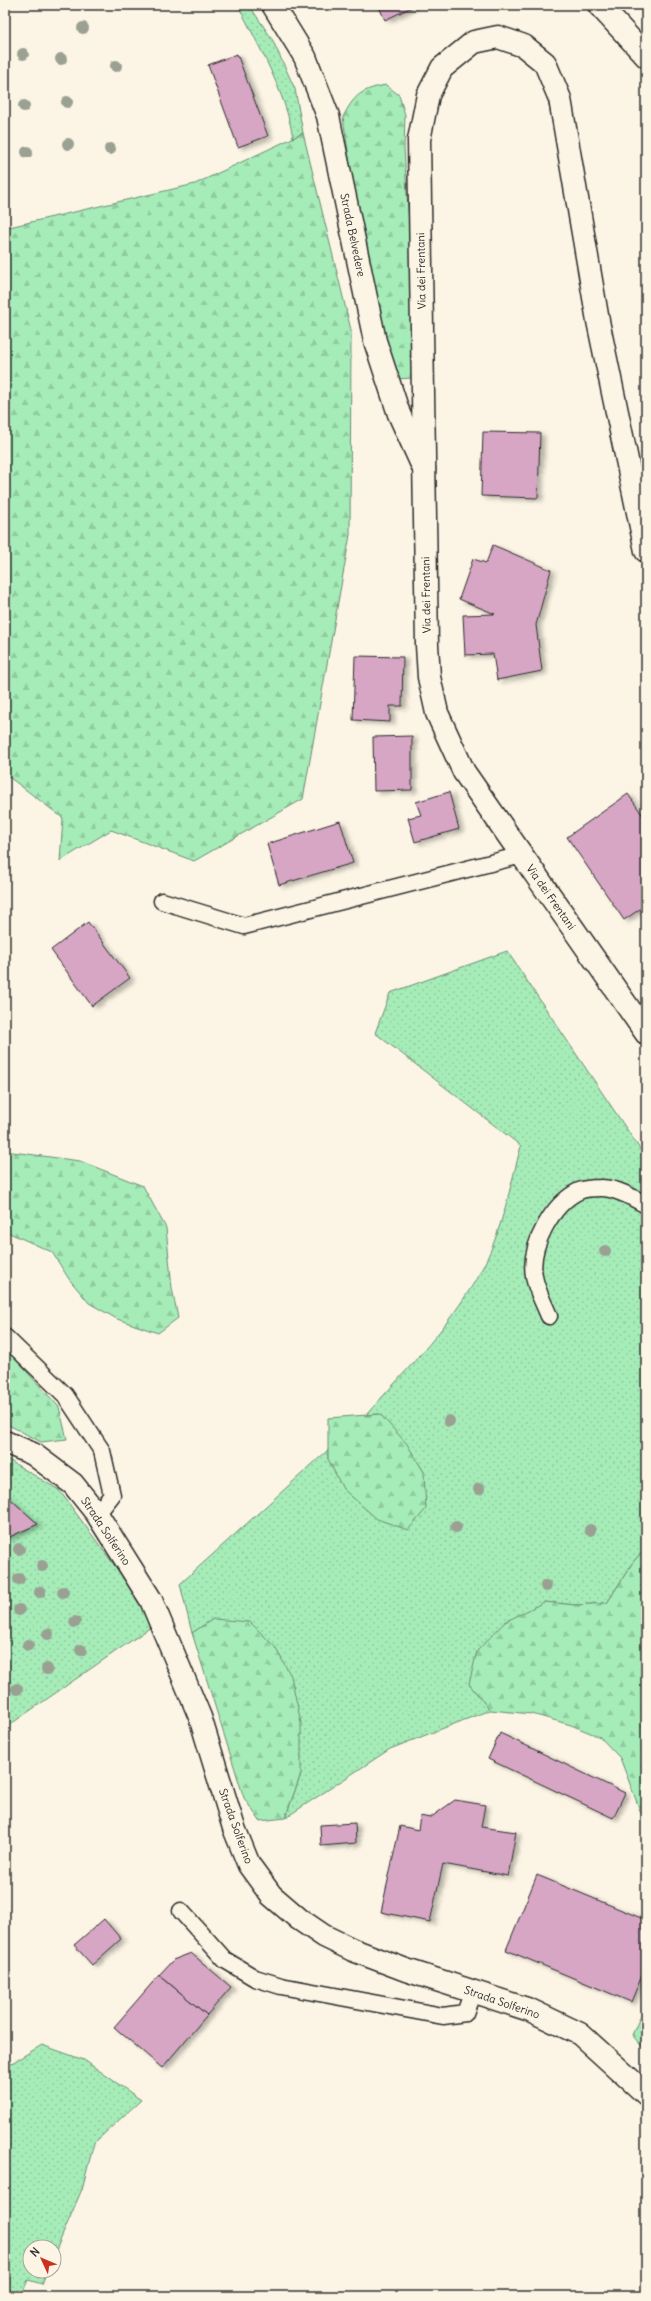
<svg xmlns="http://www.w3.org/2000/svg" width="651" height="2301" viewBox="0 0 651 2301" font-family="Delius,sans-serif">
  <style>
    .grass { fill: url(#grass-dots); stroke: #688c72 }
    .forest { fill: url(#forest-firs); stroke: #688c72 }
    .building { fill: #d7a6c5; stroke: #2b2b2b; filter: url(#shadow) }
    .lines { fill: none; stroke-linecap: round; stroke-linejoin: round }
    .lane-casing { stroke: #2b2b2b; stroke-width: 19 }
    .street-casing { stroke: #2b2b2b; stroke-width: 25 }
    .secondary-casing { stroke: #2b2b2b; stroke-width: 25 }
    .lane { stroke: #fcf5e5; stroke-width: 16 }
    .street { stroke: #fcf5e5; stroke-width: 22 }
    .secondary { stroke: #fcf5e5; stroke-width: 22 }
    .tree { fill: #9aa092 }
    .labels { text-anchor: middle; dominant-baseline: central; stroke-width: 4; stroke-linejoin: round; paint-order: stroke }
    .street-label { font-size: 11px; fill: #2b2b2b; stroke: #fcf5e5 }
  </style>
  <defs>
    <pattern id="grass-dots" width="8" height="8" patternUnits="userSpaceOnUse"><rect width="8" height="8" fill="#a6ecb8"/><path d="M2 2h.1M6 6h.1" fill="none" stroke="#8fcb9e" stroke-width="1.8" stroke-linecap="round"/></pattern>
    <pattern id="forest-firs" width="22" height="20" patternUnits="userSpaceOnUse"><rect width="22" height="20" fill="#a6ecb8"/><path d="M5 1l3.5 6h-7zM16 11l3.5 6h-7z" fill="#8fcb9e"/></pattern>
    <filter id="shadow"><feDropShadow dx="4.5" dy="2.5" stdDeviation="2" flood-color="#0004"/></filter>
  </defs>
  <rect width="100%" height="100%" fill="#fcf5e5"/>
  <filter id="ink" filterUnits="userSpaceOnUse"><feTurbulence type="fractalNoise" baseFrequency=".025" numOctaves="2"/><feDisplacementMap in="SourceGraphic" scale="8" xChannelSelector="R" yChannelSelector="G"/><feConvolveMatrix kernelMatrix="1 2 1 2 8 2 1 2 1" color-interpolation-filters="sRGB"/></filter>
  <g filter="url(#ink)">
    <g class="grass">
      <path d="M 238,5 L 249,5 L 272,39 L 295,89 L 303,133 L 293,138 C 286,93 258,45 238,5 Z"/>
      <path d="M 507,951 L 646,1158 L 646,1548 L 633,1562 L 607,1603 L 576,1605 L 544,1602 L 469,1684 L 490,1710 L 390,1749 L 285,1818 L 301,1774 L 213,1619 L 192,1633 L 180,1584 L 328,1450 L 328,1459 L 424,1472 L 407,1445 L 380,1414 L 366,1415 C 409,1367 454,1322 484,1265 C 502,1230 511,1183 521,1146 L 375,1033 L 390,993 Z"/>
      <polygon points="5,1458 59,1490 134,1592 151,1627 5,1728 5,1539 38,1524 5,1494"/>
      <polygon points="42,2045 84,2060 141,2100 94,2143 82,2189 54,2255 54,2247 30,2247 30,2271 47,2271 42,2284 28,2280 22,2294 23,2296 5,2296 5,2067"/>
    </g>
    <g class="forest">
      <path d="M 386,85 L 399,95 L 405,115 L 404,148 L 411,254 L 413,378 L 396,379 L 375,337 L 343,117 C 354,95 362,89 386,85 Z"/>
      <polygon points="303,133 351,330 350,535 303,799 194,861 111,830 60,861 63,818 5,774 5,228 195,184"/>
      <polygon points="5,1151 80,1161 143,1186 166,1228 172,1288 178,1318 158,1333 117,1319 89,1303 69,1279 52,1252 5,1231"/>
      <polygon points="5,1348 59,1407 67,1439 41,1442 5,1423"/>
      <polygon points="380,1414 407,1444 424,1472 426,1509 408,1530 377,1519 343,1489 328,1459 328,1418"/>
      <polygon points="646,1548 646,1826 620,1758 600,1737 571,1725 532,1714 490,1710 469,1684 477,1651 505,1622 544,1602 576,1605 607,1603 633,1562"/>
      <polygon points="213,1619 250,1622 275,1647 291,1676 301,1723 301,1774 285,1818 260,1821 244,1798 192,1633"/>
      <polygon points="646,2004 646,2051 632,2035"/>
    </g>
    <g class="building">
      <polygon points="378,5 416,5 385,20"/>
      <polygon points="237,54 268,136 238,147 208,65"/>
      <polygon points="483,432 540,433 538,498 481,496"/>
      <polygon points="493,545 551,570 536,625 542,671 497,680 493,654 465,655 463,615 495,614 459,599 473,559 486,563"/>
      <polygon points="355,656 403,657 402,706 390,706 390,722 353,720"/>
      <polygon points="412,736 412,790 374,791 373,737"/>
      <polygon points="449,792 459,829 415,842 408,818 421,815 416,802"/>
      <polygon points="628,794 646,820 646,905 624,920 567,837"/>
      <polygon points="340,821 353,863 279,885 267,844"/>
      <polygon points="88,922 130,978 92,1006 51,950"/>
      <polygon points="5,1494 38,1524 5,1539"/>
      <polygon points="500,1733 625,1793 613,1818 488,1759"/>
      <polygon points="455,1800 485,1805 481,1827 516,1832 508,1876 443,1864 430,1922 381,1912 400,1826 418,1830 420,1816 430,1818"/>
      <polygon points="355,1823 356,1843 321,1846 320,1825"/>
      <polygon points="537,1875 646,1920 646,1966 631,2002 506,1950"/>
      <polygon points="104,1919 121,1939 92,1965 74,1945"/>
      <polygon points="191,1953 231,1987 207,2015 159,1975 173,1960"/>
      <polygon points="159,1975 207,2015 162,2068 114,2027"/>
    </g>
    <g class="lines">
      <defs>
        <g id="lane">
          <polyline points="162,901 244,926 522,855"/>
          <path d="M 549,1316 C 544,1303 536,1290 534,1276 C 529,1246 552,1204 579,1191 C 584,1189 594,1188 600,1188 C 615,1187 634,1198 646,1205"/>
          <polyline points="5,1337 65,1395 102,1451 112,1495 97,1514"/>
          <polyline points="181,1911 225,1960 255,1978 281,1986 443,2016 465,2013 473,1991"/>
        </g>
        <g id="street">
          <polyline points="273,5 305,57 328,116 375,341 399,414 424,469"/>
          <polyline points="599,5 646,56"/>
          <polyline points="5,1442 33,1454 73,1484 97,1514 151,1600 200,1717 234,1828 249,1865 271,1895 299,1919 324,1936 353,1950 406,1970 530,2010 580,2034 646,2094"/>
        </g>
        <polyline id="secondary" points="646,551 598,321 560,99 545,63 524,46 498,37 474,42 442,68 428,95 419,140 427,645 429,677 437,713 464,772 646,1033"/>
      </defs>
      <use href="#lane" class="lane-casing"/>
      <use href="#street" class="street-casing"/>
      <use href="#secondary" class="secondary-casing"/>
      <use href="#lane" class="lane"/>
      <use href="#street" class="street"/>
      <use href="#secondary" class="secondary"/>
    </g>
    <g class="tree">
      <circle cx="83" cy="28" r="6"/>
      <circle cx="23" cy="54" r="6"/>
      <circle cx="61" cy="59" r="6"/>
      <circle cx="116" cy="66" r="6"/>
      <circle cx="67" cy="102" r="6"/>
      <circle cx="24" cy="106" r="6"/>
      <circle cx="68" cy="144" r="6"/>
      <circle cx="110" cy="149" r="6"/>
      <circle cx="27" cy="152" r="6"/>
      <circle cx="605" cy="1251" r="6"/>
      <circle cx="449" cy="1421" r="6"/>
      <circle cx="479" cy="1489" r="6"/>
      <circle cx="456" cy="1527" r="6"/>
      <circle cx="590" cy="1530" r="6"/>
      <circle cx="19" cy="1549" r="6"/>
      <circle cx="42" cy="1566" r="6"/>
      <circle cx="19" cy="1579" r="6"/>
      <circle cx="546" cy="1586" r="6"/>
      <circle cx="40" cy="1592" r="6"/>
      <circle cx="63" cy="1592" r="6"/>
      <circle cx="19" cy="1610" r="6"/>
      <circle cx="75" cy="1622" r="6"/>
      <circle cx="48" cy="1634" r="6"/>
      <circle cx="28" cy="1645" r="6"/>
      <circle cx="81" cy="1650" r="6"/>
      <circle cx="47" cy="1669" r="6"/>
      <circle cx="17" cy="1689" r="6"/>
    </g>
  </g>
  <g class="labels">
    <g class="street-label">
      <text transform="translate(353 235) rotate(78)">Strada Belvedere</text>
      <text transform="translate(421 271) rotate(-91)">Via dei Frentani</text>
      <text transform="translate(426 595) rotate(-91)">Via dei Frentani</text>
      <text transform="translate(551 897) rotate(55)">Via dei Frentani</text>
      <text transform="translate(106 1531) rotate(56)">Strada Solferino</text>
      <text transform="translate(236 1826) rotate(70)">Strada Solferino</text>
      <text transform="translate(502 2002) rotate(19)">Strada Solferino</text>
    </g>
  </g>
  <rect width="651" height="2301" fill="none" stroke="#fcf5e5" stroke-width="20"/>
  <rect x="10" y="10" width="631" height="2281" fill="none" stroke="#2b2b2b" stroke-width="1.5" filter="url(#ink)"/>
  <g transform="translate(42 2259) rotate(314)"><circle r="19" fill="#fcf5e5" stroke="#a8a49b"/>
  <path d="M0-3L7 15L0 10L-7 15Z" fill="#c8321e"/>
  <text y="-6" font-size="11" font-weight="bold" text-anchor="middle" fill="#2b2b2b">N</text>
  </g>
</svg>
